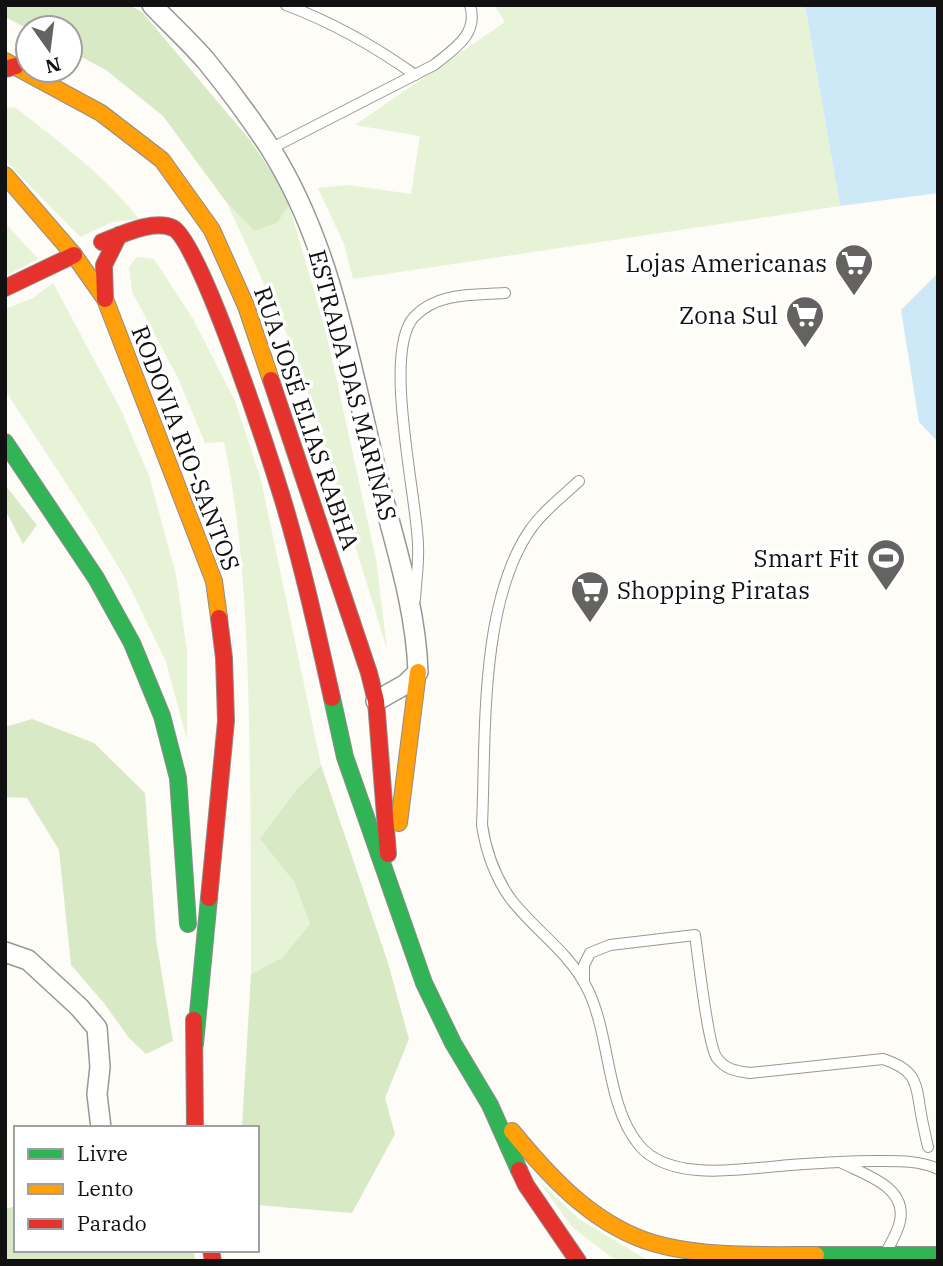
<svg xmlns="http://www.w3.org/2000/svg" width="943" height="1266" viewBox="0 0 943 1266" font-family="'IBM Plex Serif',serif">
  <style>
    .green { fill: #e7f3d7 }
    .forest { fill: #d8eac5 }
    .water { fill: #cde8f7 }
    .lines { fill: none; stroke-linecap: round; stroke-linejoin: round }
    .lane-casing { stroke: #979795; stroke-width: 12 }
    .street-casing { stroke: #979795; stroke-width: 22 }
    .fast-casing { stroke: #8e8d8b; stroke-width: 18 }
    .slow-casing { stroke: #8e8d8b; stroke-width: 18 }
    .jam-casing { stroke: #8e8d8b; stroke-width: 18 }
    .lane { stroke: #fffffe; stroke-width: 10 }
    .street { stroke: #fffffe; stroke-width: 19 }
    .fast { stroke: #30b455; stroke-width: 16 }
    .slow { stroke: #ff9f0a; stroke-width: 16 }
    .jam { stroke: #e5322d; stroke-width: 16 }
    .labels { text-anchor: middle; dominant-baseline: central; stroke-width: 7; stroke-linejoin: round; paint-order: stroke }
    .poi-label { font-size: 24px; fill: #111; stroke: #fff; text-anchor: end }
    .street-label { font-size: 24px; fill: #111; stroke: #fff }
  </style>
  <rect width="100%" height="100%" fill="#fdfcf7"/>
  <g class="green">
    <polygon points="494,5 805,5 840,206 353,279 344,244 318,188 348,185 411,194 420,136 355,125 505,22"/>
    <path d="M 5,107 L 16,108 C 60,142 105,176 139,219 L 113,222 L 80,237 L 5,160 Z"/>
    <polygon points="227,203 254,231 276,223 289,205 326,332 376,559 387,649 296,354"/>
    <polygon points="5,223 38,259 5,276"/>
    <path d="M 137,257 L 154,259 L 193,319 L 235,401 L 261,480 L 321,765 L 295,791 L 260,839 L 294,882 L 310,924 L 282,958 L 251,974 C 251,876 251,778 248,681 C 245,600 241,522 224,442 L 205,443 L 178,378 L 132,292 L 129,267 Z"/>
    <polygon points="53,283 121,410 149,476 176,575 187,651 187,740 166,662 128,583 92,523 5,390 5,309 33,298"/>
    <polygon points="538,1180 579,1219 649,1261 614,1259 572,1227"/>
  </g>
  <g class="forest">
    <polygon points="5,5 129,5 142,12 249,139 277,180 289,205 277,223 254,231 227,203 163,116 106,70 70,51 70,28 28,29 5,17"/>
    <polygon points="5,485 37,525 23,544 8,515 5,514"/>
    <polygon points="32,719 94,743 145,793 156,939 173,1041 146,1054 129,1038 104,1003 71,965 59,850 27,798 5,797 5,727"/>
    <polygon points="321,765 388,963 409,1039 385,1098 395,1134 352,1213 257,1205 257,1128 242,1127 251,974 282,958 310,924 294,882 260,839 295,791"/>
    <polygon points="16,1206 16,1250 194,1250 195,1261 5,1261 5,1209"/>
  </g>
  <g class="water">
    <polygon points="805,5 938,5 938,193 840,206"/>
    <polygon points="938,273 938,442 919,422 901,310"/>
  </g>
  <g class="lines">
    <defs>
      <g id="lane">
        <path d="M 286,5 C 334,23 373,45 415,75"/>
        <path d="M 270,149 L 434,65 C 454,49 479,34 470,5"/>
        <path d="M 579,481 C 563,496 543,511 530,530 C 479,604 486,738 482,825 C 486,852 494,875 510,898 C 533,929 567,950 586,986 C 611,1033 605,1104 639,1145 C 671,1184 748,1168 791,1165 C 819,1163 847,1161 875,1161 C 896,1161 919,1160 938,1169"/>
        <path d="M 415,599 C 416,581 419,563 418,545 C 417,497 382,352 414,317 C 437,292 474,295 505,293"/>
        <path d="M 584,982 L 584,965 L 590,953 L 610,945 L 695,935 C 698,955 708,1047 717,1058 C 726,1070 736,1071 750,1073 L 883,1059 C 913,1069 916,1079 920,1108 C 922,1121 925,1134 928,1147"/>
        <path d="M 842,1163 C 866,1175 907,1187 900,1221 C 898,1232 891,1243 886,1252"/>
      </g>
      <g id="street">
        <path d="M 152,5 C 170,24 190,42 207,62 C 229,89 251,119 270,148 C 331,244 349,361 376,470 C 392,536 416,604 418,672 L 406,684 L 376,701"/>
        <polyline points="5,952 28,960 79,1007 97,1028 100,1067 97,1094 101,1128"/>
      </g>
      <g id="fast">
        <polyline points="5,442 96,578 132,643 162,716 178,778 188,924"/>
        <polyline points="332,698 345,757 424,983 453,1043 490,1105 519,1170"/>
        <polyline points="195,1044 209,898"/>
        <polyline points="816,1255 938,1255"/>
      </g>
      <g id="slow">
        <polyline points="5,61 101,113 162,160 212,230 246,306 271,380"/>
        <polyline points="5,175 74,255 105,299 214,581 219,618"/>
        <polyline points="399,823 418,672"/>
        <path d="M 512,1131 C 548,1175 589,1220 644,1240 C 694,1258 762,1255 816,1255"/>
      </g>
      <g id="jam">
        <polyline points="5,69 16,66"/>
        <path d="M 102,242 C 121,235 153,219 173,228 C 200,241 270,458 282,497 C 302,563 317,631 332,698"/>
        <polyline points="5,288 74,255"/>
        <polyline points="105,299 104,265 119,235"/>
        <polyline points="271,380 369,673 376,701 388,854"/>
        <polyline points="209,898 226,721 224,658 219,618"/>
        <polyline points="194,1020 195,1128"/>
        <polyline points="519,1170 526,1185 578,1261"/>
        <polyline points="211,1250 213,1261"/>
      </g>
    </defs>
    <use href="#lane" class="lane-casing"/>
    <use href="#street" class="street-casing"/>
    <use href="#fast" class="fast-casing"/>
    <use href="#slow" class="slow-casing"/>
    <use href="#jam" class="jam-casing"/>
    <use href="#lane" class="lane"/>
    <use href="#street" class="street"/>
    <use href="#fast" class="fast"/>
    <use href="#slow" class="slow"/>
    <use href="#jam" class="jam"/>
  </g>
  <defs>
    <symbol id="supermarket-pin" viewBox="-11 -11 22 30"><path d="M0 17L-7.5 6A9.5 9.5 0 1 1 7.5 6Z" fill="#646362" stroke="#fff"/><path d="M-6-5.5h2.5l.6 2H6L4.5 2H-2.5L-4.4-4H-6ZM-1.5 3.2a1.3 1.3 0 1 0 .1 0ZM3 3.2a1.3 1.3 0 1 0 .1 0Z" fill="#fff"/></symbol>
    <symbol id="stadium-pin" viewBox="-11 -11 22 30"><path d="M0 17L-7.5 6A9.5 9.5 0 1 1 7.5 6Z" fill="#646362" stroke="#fff"/><path d="M0-5a6.5 5 0 1 0 0 10a6.5 5 0 1 0 0-10ZM-3.5-1.8h7v3.6h-7Z" fill="#fff"/></symbol>
  </defs>
  <g fill-rule="evenodd">
    <use href="#supermarket-pin" x="832" y="241" width="44" height="60"/>
    <use href="#supermarket-pin" x="783" y="293" width="44" height="60"/>
    <use href="#stadium-pin" x="864" y="536" width="44" height="60"/>
    <use href="#supermarket-pin" x="568" y="568" width="44" height="60"/>
  </g>
  <g class="labels">
    <g class="poi-label">
      <text x="827" y="263">Lojas Americanas</text>
      <text x="778" y="315">Zona Sul</text>
      <text x="859" y="558">Smart Fit</text>
      <text x="617" y="590" text-anchor="start">Shopping Piratas</text>
    </g>
    <g class="street-label">
      <text transform="translate(353 385) rotate(75)">ESTRADA DAS MARINAS</text>
      <text transform="translate(307 418) rotate(71)">RUA JOSÉ ELIAS RABHA</text>
      <text transform="translate(186 448) rotate(69)">RODOVIA RIO-SANTOS</text>
    </g>
  </g>
  <rect width="943" height="1266" fill="none" stroke="#111111" stroke-width="14"/>
  <rect x="14" y="1126" width="245" height="126" fill="#ffffff" stroke="#a0a0a0" stroke-width="2"/>
  <rect x="28" y="1149" width="35" height="10" fill="#30b455" stroke="#a0a0a0" stroke-width="2"/>
  <text x="77" y="1161" font-size="21" fill="#111111">Livre</text>
  <rect x="28" y="1184" width="35" height="10" fill="#ff9f0a" stroke="#a0a0a0" stroke-width="2"/>
  <text x="77" y="1196" font-size="21" fill="#111111">Lento</text>
  <rect x="28" y="1219" width="35" height="10" fill="#e5322d" stroke="#a0a0a0" stroke-width="2"/>
  <text x="77" y="1231" font-size="21" fill="#111111">Parado</text>
  <g transform="translate(49 49) rotate(166)"><circle r="33" fill="#ffffff" stroke="#a0a0a0" stroke-width="2"/>
  <path d="M0-5L12 26L0 18L-12 26Z" fill="#646362"/>
  <text y="-10" font-size="19" font-weight="bold" text-anchor="middle" fill="#111111">N</text>
  </g>
</svg>
